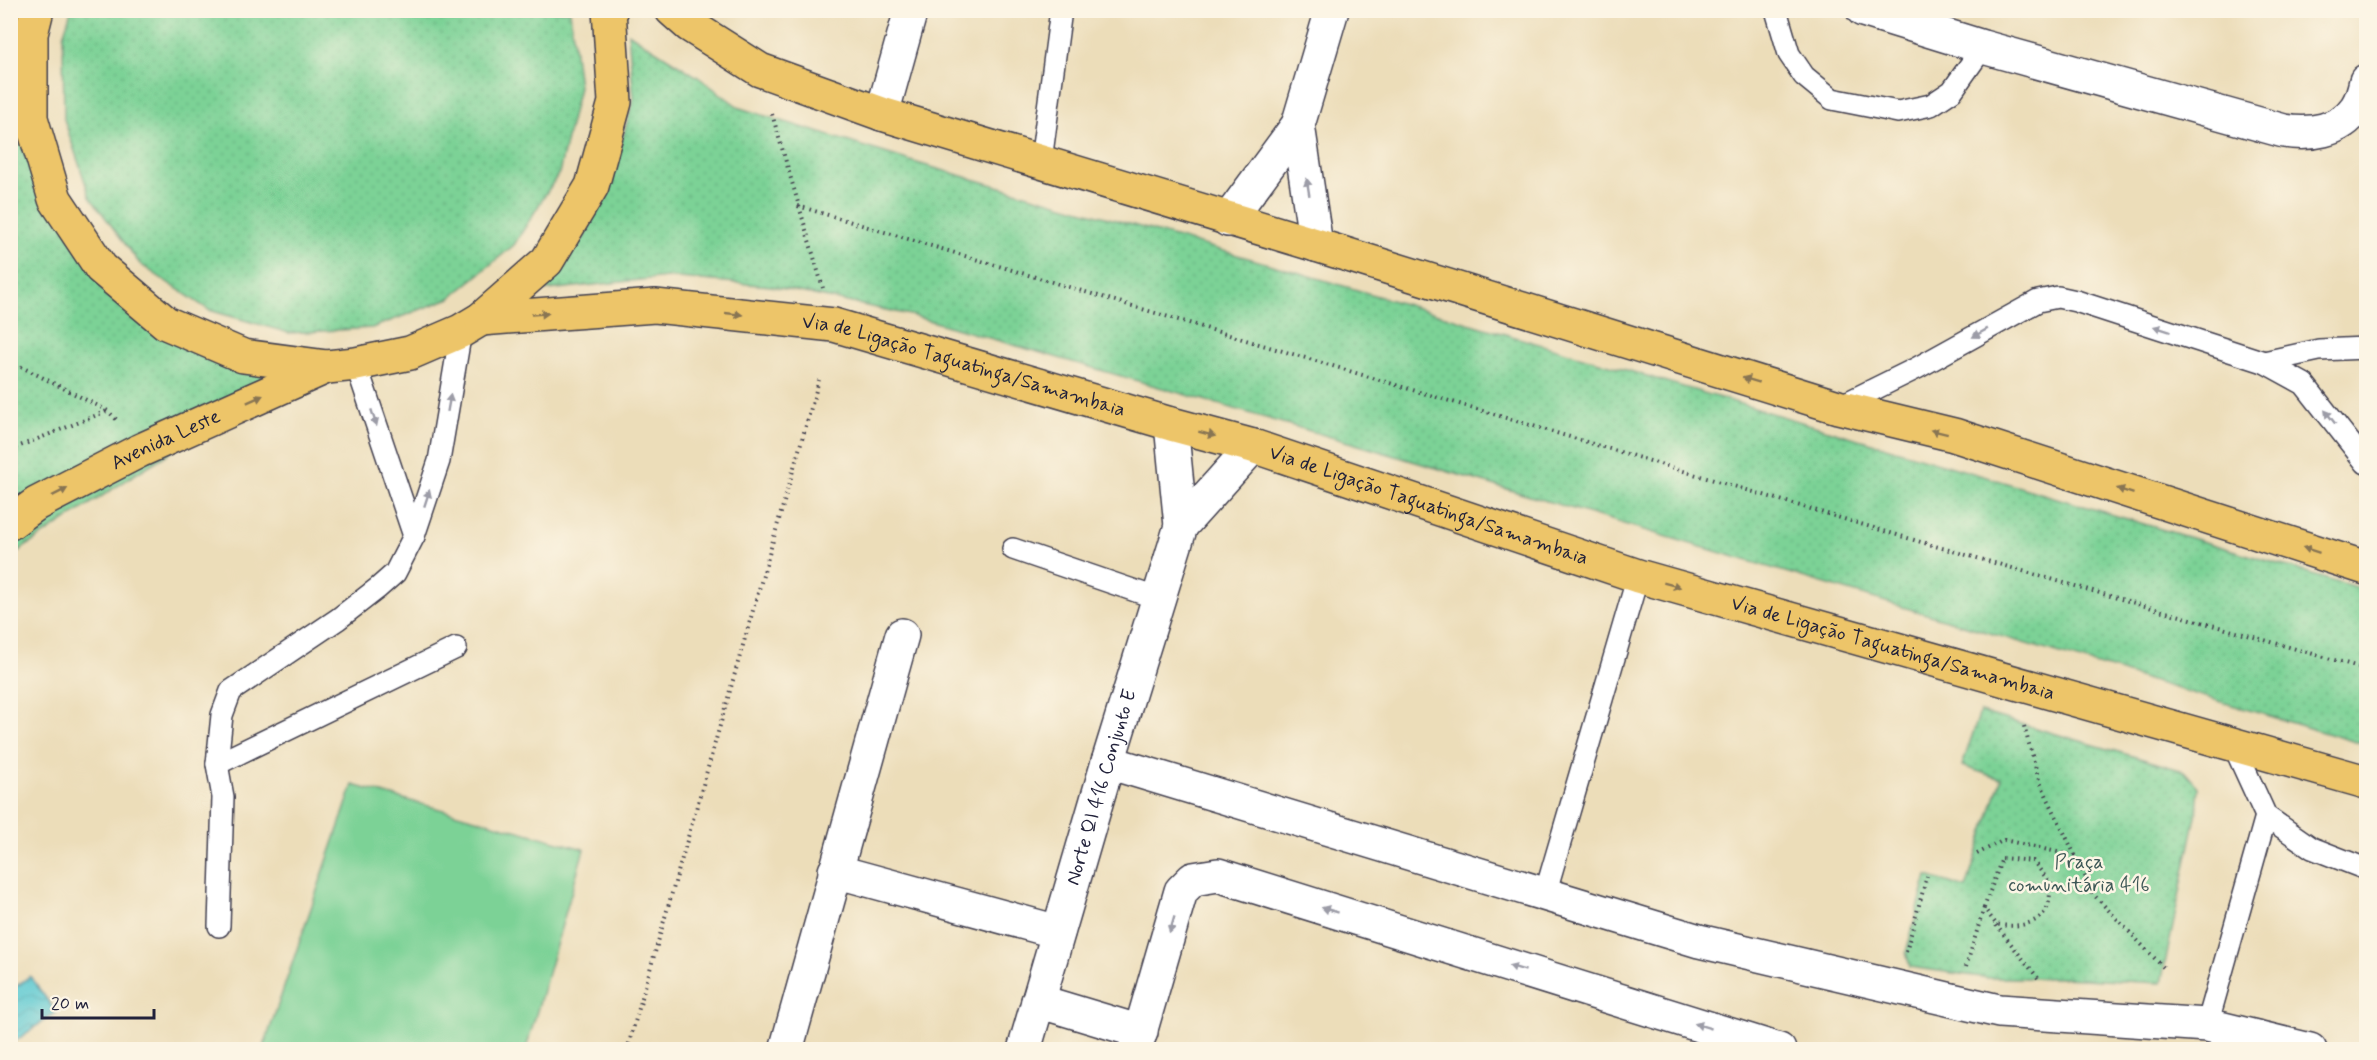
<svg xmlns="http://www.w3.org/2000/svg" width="2377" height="1060" viewBox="0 0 2377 1060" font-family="Mynerve,sans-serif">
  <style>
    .green { fill: url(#green-dots); stroke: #4e7a68; stroke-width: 1.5 }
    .pitch { fill: #7bd296; stroke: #4e7a68; stroke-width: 1.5 }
    .water { fill: url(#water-waves); stroke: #3f7686; stroke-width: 1.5 }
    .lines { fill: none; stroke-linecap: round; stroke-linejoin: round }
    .service-casing { stroke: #403e4e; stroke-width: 24 }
    .minor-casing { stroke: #403e4e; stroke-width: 36 }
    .primary-casing { stroke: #403e4e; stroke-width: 36 }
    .path { stroke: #403e4e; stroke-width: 4; stroke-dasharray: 1.5 4.5; stroke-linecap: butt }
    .service { stroke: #fff; stroke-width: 21 }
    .minor { stroke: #fff; stroke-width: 33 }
    .primary { stroke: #edc569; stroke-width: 33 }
    .oneway { fill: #9c9ca7 }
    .oneway2 { fill: #887452 }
    .labels { text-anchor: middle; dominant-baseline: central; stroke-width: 5; stroke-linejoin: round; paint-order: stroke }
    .street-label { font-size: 20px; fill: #22223b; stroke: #fcf5e5 }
    .park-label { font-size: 20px; fill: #3d5756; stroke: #fcf5e5 }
  </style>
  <defs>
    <pattern id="green-dots" width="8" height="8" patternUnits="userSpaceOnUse" patternTransform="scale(1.5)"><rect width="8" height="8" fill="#7bd296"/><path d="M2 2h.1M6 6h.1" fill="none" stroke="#6ab482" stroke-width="1.8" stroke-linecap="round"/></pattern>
    <pattern id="water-waves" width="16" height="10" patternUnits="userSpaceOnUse" patternTransform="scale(1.5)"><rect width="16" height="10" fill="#5cc9d2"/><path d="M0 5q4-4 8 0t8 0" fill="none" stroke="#50acb5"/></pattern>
  </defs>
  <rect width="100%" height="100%" fill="#fcf5e5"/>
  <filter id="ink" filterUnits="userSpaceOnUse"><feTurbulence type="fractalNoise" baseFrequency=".0167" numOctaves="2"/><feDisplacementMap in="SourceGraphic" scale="12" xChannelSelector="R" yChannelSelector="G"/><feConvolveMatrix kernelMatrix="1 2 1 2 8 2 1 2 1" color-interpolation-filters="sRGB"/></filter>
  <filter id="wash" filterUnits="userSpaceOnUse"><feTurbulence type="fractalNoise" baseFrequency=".008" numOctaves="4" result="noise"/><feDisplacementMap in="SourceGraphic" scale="24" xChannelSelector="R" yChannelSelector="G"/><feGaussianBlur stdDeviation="1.35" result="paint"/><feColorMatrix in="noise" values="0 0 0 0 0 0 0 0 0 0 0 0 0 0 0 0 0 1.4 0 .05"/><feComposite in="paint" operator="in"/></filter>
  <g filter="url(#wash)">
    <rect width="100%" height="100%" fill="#ecddb9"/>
    <g class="green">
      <polygon points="33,10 41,172 152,316 310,367 140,471 11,556 10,11"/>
      <polygon points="71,11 570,11 579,87 559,173 514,245 450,298 372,328 289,333 209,310 140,264 90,197 64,119 63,36"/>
      <polygon points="628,33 698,77 740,108 917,163 1300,273 2366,590 2366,745 1362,446 910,315 771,286 667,277 538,291 583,238 610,182 634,98"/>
      <polygon points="1980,712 2184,771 2199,788 2197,811 2161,983 2063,978 1989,978 1910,967 1906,952 1927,876 1966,888 2001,779 1962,766"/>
    </g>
    <polygon class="pitch" points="353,785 584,849 526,1049 263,1049"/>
    <polygon class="water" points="30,976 56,1012 11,1044 11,990"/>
  </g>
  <g filter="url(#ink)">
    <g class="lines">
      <defs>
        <g id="service">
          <polyline points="1776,10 1789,54 1804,76 1832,99 1898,112 1931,105 1952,91 1983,47"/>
          <polyline points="1041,161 1061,10"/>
          <polyline points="2264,362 2319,350 2366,348"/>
          <polyline points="356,364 414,536"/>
          <polyline points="1838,407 1917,368 2038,301 2058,297 2076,301 2264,362 2304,384 2366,463"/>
          <polyline points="1013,549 1159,599"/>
          <polyline points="2233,744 2266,816 2312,848 2366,869"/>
          <polyline points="217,764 456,648"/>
          <polyline points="1545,894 1638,576"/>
          <polyline points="219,926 223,797 217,764 222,715 231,691 338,619 378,588 395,573 414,536 439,461 461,331"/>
          <polyline points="2207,1025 2266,816"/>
        </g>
        <g id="minor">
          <path d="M 1863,10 L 1983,47 L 2284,131 C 2309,135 2340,132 2356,108 C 2361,101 2364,90 2366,81"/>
          <polyline points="882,114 911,10"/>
          <polyline points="1298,125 1316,245"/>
          <polyline points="1228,220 1298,125 1332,10"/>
          <polyline points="1181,526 1253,446"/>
          <polyline points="1108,762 1699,941 1999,1011 2207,1025 2310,1050"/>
          <polyline points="835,871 1058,932"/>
          <polyline points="1038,1001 1141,1032"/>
          <polyline points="786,1050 902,635"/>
          <path id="s1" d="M 1024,1050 L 1108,762 L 1181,526 L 1171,424"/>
          <polyline points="1135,1050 1181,891 1193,879 1218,875 1779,1050"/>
        </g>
        <g id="primary">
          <polyline points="37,10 31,34 31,118 55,199 101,268 166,323 243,356 327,367 356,364 410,353 461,331 481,319 547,261 592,186 615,102 609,10"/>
          <polyline points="672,10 689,25 760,70 882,114 1316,245 1838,407 1954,435 2366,568"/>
          <path id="s2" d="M 481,319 L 655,306 L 834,325 L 1171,424 L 1253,446 L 1638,576 L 2366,782"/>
          <path id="s3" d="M 10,523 L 36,504 L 139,451 L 326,367"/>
        </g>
      </defs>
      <use href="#service" class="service-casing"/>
      <use href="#minor" class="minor-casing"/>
      <use href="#primary" class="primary-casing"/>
      <g class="path">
        <polyline points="772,114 823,288"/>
        <polyline points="798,206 1914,540 2366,669"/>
        <polyline points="10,361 108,411 119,422"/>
        <polyline points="10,450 107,411"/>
        <polyline points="2024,726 2039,780 2094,895 2164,968"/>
        <polyline points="1977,854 2004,840 2075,856"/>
        <path d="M 2002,858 L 2033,861 L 2051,884 C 2050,891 2050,902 2047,908 C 2038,926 2013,928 1996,924 L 1984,908 Z"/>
        <polyline points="1996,925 2038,978"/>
        <polyline points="1906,952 1927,876"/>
        <polyline points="1966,967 1984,908"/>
        <polyline points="627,1050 819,380"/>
      </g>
      <use href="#service" class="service"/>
      <use href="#minor" class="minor"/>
      <use href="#primary" class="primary"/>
    </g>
    <defs><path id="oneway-solid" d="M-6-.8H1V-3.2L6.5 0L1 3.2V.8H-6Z" transform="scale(1.5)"/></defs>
    <g class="oneway">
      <use href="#oneway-solid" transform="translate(1308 187) rotate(-99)"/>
      <use href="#oneway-solid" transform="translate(2162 329) rotate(-162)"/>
      <use href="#oneway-solid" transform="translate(1980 333) rotate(151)"/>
      <use href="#oneway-solid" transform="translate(449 403) rotate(-80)"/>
      <use href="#oneway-solid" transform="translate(2330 417) rotate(-128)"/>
      <use href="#oneway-solid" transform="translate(374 418) rotate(72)"/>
      <use href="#oneway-solid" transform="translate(427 498) rotate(-72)"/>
      <use href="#oneway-solid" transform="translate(1330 910) rotate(-163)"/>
      <use href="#oneway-solid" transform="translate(1172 925) rotate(106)"/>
      <use href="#oneway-solid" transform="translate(1517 968) rotate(-163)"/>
      <use href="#oneway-solid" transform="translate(1703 1026) rotate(-163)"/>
    </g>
    <g class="oneway2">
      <use href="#oneway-solid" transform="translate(540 314) rotate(-4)"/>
      <use href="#oneway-solid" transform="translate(734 314) rotate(6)"/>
      <use href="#oneway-solid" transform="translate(1751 380) rotate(-163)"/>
      <use href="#oneway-solid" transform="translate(255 399) rotate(-24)"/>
      <use href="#oneway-solid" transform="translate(1939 432) rotate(-166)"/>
      <use href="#oneway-solid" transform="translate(1207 434) rotate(15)"/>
      <use href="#oneway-solid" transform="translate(2125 491) rotate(-162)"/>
      <use href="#oneway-solid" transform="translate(60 492) rotate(-27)"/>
      <use href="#oneway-solid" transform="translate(2311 550) rotate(-162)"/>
      <use href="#oneway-solid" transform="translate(1672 585) rotate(15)"/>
    </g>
  </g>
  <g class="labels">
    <g class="street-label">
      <text stroke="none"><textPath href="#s2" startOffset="490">Via de Ligação Taguatinga/Samambaia</textPath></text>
      <text stroke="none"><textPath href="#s3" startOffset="177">Avenida Leste</textPath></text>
      <text stroke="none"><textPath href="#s2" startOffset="976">Via de Ligação Taguatinga/Samambaia</textPath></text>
      <text stroke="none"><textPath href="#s2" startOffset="1462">Via de Ligação Taguatinga/Samambaia</textPath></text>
      <text stroke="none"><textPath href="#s1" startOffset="274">Norte QI 416 Conjunto E</textPath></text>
    </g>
    <g class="park-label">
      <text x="2079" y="862">Praça<tspan x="2079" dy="23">comunitária 416</tspan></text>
    </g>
  </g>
  <rect width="2377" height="1060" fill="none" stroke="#fcf5e5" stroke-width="36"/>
  <path d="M42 1009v9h112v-9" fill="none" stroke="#22223b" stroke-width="3"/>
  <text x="51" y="1009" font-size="18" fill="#22223b" stroke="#fcf5e5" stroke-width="4.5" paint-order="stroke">20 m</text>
</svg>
